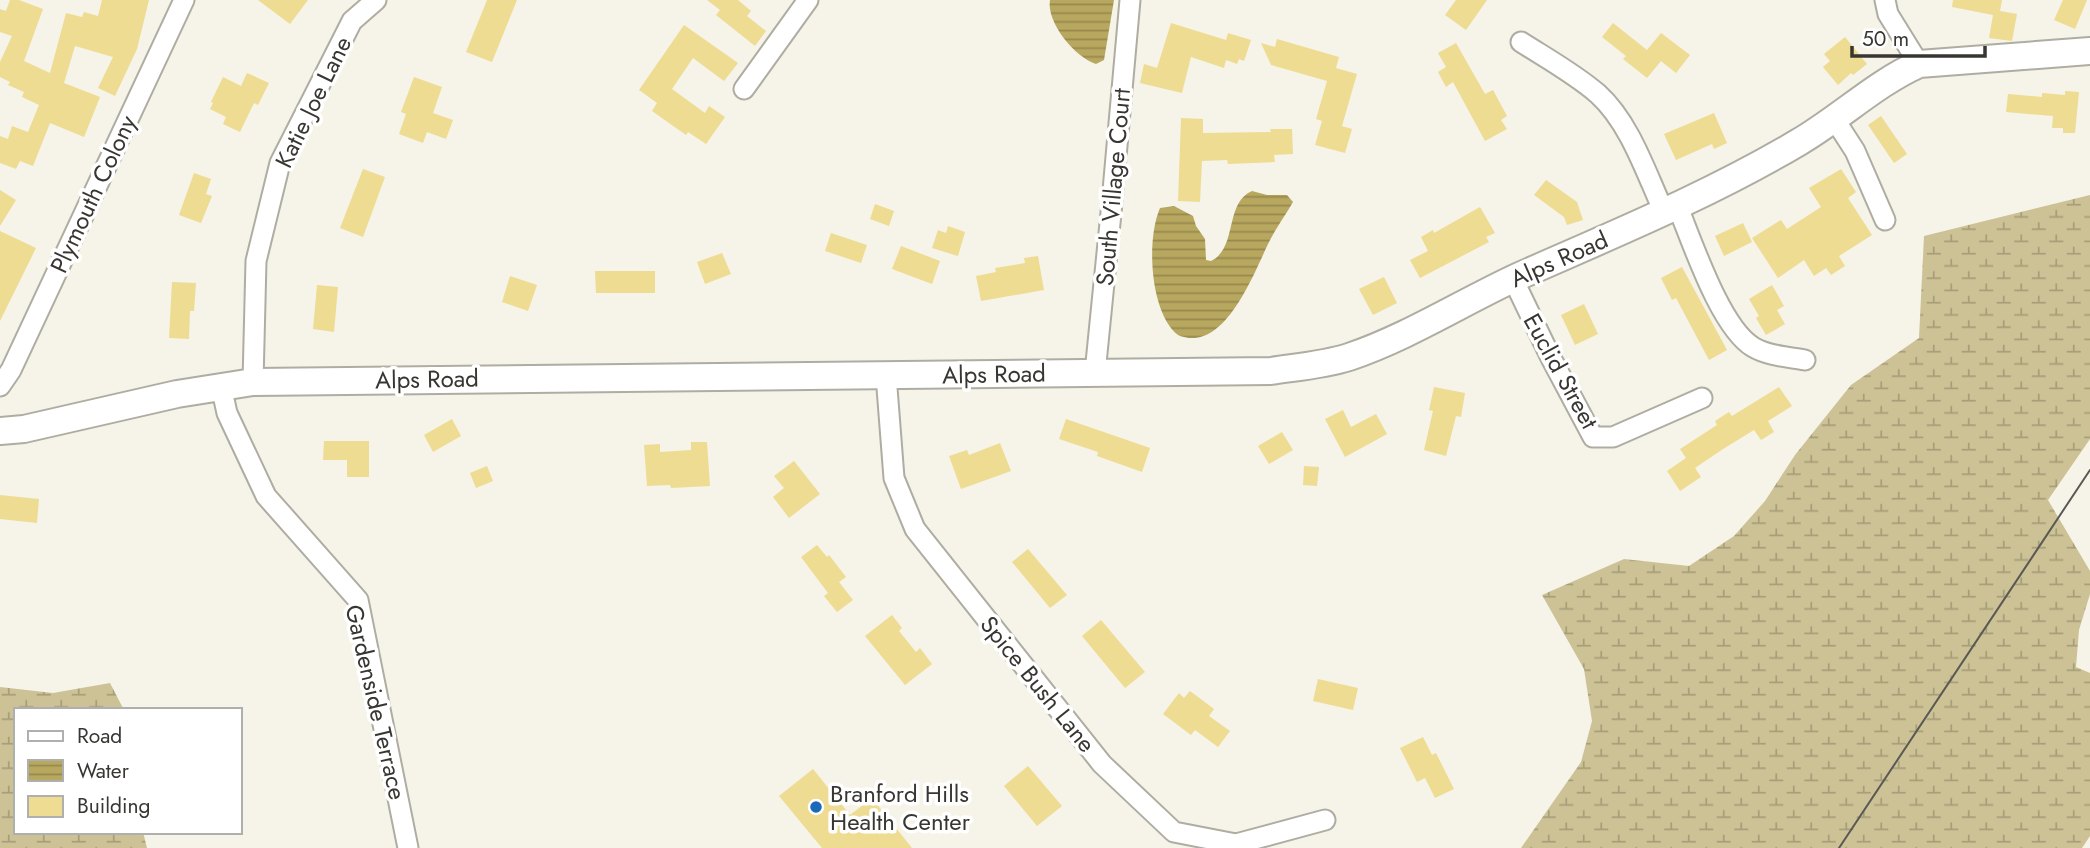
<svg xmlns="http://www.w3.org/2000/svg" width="2090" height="848" viewBox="0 0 2090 848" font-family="Jost,sans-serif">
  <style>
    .wetland { fill: url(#wetland-marsh) }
    .water { fill: url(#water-rules) }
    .building { fill: #eedc92 }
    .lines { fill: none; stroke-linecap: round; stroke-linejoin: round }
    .street-casing { stroke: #afada2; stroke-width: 23 }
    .secondary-casing { stroke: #afada2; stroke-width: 30 }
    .street { stroke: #fff; stroke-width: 19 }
    .secondary { stroke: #fff; stroke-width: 26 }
    .tram { stroke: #5a5954; stroke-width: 2 }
    .poi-dot { fill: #196bba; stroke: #fff; stroke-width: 2.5 }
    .labels { text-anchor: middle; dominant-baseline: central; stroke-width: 7; stroke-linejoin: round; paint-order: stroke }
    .street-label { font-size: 24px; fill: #373632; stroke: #fff }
    .poi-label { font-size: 24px; fill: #373632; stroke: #fff; text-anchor: start }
  </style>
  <defs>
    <pattern id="wetland-marsh" width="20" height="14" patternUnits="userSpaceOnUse" patternTransform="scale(1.75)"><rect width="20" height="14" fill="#cdc295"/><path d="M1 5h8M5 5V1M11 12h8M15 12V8" fill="none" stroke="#a79e7a"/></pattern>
    <pattern id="water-rules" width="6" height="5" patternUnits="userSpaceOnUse" patternTransform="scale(1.75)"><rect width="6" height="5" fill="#b8a75e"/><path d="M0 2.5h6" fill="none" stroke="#96894e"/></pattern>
  </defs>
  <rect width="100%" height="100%" fill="#f6f3e8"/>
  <g class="wetland">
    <polygon points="2090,195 2090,439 2048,500 2090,571 2090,594 2079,630 2076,667 2090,673 2090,836 2082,848 1521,848 1581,762 1592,721 1584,669 1542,595 1624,559 1689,566 1734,536 1765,501 1795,455 1851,385 1919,338 1924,236"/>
    <polygon points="110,683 124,710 16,710 16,832 143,832 147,848 0,848 0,687 53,693"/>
  </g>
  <g class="water">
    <path d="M 1050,0 L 1114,0 L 1104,60 L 1096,64 C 1076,58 1046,23 1050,0 Z"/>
    <path d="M 1252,191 L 1267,195 L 1287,195 L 1293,202 C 1285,216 1275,229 1268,244 C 1254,273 1224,355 1178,335 C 1150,313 1146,240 1160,208 L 1174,206 L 1193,216 L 1196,226 L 1205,239 L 1206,260 L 1211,261 C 1238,248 1224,203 1252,191 Z"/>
  </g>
  <g class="building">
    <polygon points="10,0 19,0 43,9 24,61 50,73 66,13 82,17 84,12 98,16 102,0 149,0 137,49 115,96 98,88 113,57 75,46 64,83 100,97 84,137 50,123 33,166 20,161 16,169 0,163 0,136 8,139 12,126 28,132 39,105 22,97 24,92 8,85 10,82 0,77 0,62 12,36 0,32 0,9 6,11"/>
    <polygon points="258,0 308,0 290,24"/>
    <polygon points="487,0 517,0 492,62 466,52"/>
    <polygon points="707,0 738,0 751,11 747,16 766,31 755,46 716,15 720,10"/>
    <polygon points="1456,0 1487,0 1466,30 1445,15"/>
    <polygon points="1953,0 2002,0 2000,11 2017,14 2012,41 1989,38 1993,15 1952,7"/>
    <polygon points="2063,0 2087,0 2075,29 2054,20"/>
    <polygon points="1171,23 1226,40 1228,33 1251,40 1244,61 1239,59 1237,64 1226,60 1224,68 1191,57 1182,93 1140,83 1144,64 1157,68"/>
    <polygon points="1613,23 1647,50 1661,33 1690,55 1676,73 1661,61 1647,78 1623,59 1626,56 1602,37"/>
    <polygon points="684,25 738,63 724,81 693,58 672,89 705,113 709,106 725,117 706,144 688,132 686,135 652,111 657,103 639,90"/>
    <polygon points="1845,37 1867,64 1853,75 1851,73 1838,85 1823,67 1830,61 1824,54"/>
    <polygon points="1277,39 1339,57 1336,68 1357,74 1342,126 1352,129 1345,153 1315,145 1322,121 1316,119 1327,81 1271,65 1261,43 1275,47"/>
    <polygon points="1456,43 1485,94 1493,90 1507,116 1501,120 1507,129 1485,141 1453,82 1446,87 1438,72 1446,67 1438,53"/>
    <polygon points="247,73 269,83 258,105 254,103 240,132 223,124 226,117 210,109 213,103 211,102 223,77 241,86"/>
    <polygon points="414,77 442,87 433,113 453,120 446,139 427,132 423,143 399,134 406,114 401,112"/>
    <polygon points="2065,91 2079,92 2075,133 2063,133 2063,128 2052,128 2053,116 2006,112 2008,94 2042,97 2042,93 2065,95"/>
    <polygon points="1714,113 1727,143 1714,149 1712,144 1676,160 1664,134"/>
    <polygon points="1881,116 1907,154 1894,163 1868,125"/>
    <polygon points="1181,118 1203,119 1203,133 1271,132 1270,129 1292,129 1293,154 1274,155 1275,162 1228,164 1227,160 1202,161 1200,202 1178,201"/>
    <polygon points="363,169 385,177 363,237 340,228"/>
    <polygon points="1841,169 1856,192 1848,198 1872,235 1839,256 1845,266 1831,275 1826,268 1814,276 1804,260 1778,278 1752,238 1781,220 1787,229 1821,207 1809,188"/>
    <polygon points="194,173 211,179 206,194 212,196 201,223 179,215"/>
    <polygon points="1546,180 1577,202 1583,220 1567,225 1564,217 1534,195"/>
    <polygon points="0,190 16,200 0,226"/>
    <polygon points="875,204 894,211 889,226 870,219"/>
    <polygon points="1480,207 1495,233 1486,237 1489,242 1420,278 1410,260 1428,251 1421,237 1433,230 1434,233"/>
    <polygon points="1743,223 1752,242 1724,256 1715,236"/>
    <polygon points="948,226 965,232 958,256 932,248 938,230 946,233"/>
    <polygon points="0,231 36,248 0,321"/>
    <polygon points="831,233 867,245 861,263 825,251"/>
    <polygon points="901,246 940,261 932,284 892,269"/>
    <polygon points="722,253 731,274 705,284 697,262"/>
    <polygon points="1038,256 1044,290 981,301 976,276 996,272 995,268 1025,263 1024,258"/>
    <polygon points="1682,267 1727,350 1709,360 1676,298 1672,300 1661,278"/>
    <polygon points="595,271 655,271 655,293 596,293"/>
    <polygon points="510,276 537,285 528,311 502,302"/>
    <polygon points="1384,277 1397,303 1373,315 1359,289"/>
    <polygon points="172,282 196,283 194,311 190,311 189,339 169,338"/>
    <polygon points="317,285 338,287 334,332 313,329"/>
    <polygon points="1772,285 1784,306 1777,310 1785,324 1766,335 1756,318 1759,316 1749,299"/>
    <polygon points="1584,304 1598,334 1575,345 1561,315"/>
    <polygon points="1434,387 1465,393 1461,417 1456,416 1446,456 1424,450 1433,411 1429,410"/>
    <polygon points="1779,387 1792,406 1768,421 1774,432 1761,440 1754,430 1723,449 1695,468 1701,477 1680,491 1667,471 1686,458 1680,449 1717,425 1715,421 1729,412 1732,416"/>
    <polygon points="1343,410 1351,427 1376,414 1387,434 1345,457 1325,419"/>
    <polygon points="452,419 461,436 433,452 424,435"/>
    <polygon points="1066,419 1150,448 1142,472 1097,456 1098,452 1059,439"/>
    <polygon points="1282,432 1293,450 1269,464 1258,446"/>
    <polygon points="324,441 369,441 369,477 347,477 347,460 323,460"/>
    <polygon points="691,442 707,442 710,486 671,488 670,485 647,486 644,445 660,444 660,452 691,450"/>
    <polygon points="1000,443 1011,471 961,489 949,456 967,450 969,455"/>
    <polygon points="794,461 820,494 789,518 773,497 784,488 774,476"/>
    <polygon points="487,466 493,481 476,488 470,473"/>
    <polygon points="1304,466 1319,467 1317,486 1303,485"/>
    <polygon points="0,495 39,499 37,523 0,519"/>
    <polygon points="817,545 827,557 829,555 846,577 839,582 853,600 837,612 824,596 828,593 801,557"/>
    <polygon points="1028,549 1067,595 1050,608 1012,562"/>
    <polygon points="892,615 902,628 899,631 916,652 920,648 932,664 905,685 865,636"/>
    <polygon points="1101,620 1145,672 1125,688 1082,636"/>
    <polygon points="1318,679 1358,688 1353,710 1313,701"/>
    <polygon points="1190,691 1214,709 1209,716 1230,731 1218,747 1195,730 1191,735 1163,714 1179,693 1184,698"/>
    <polygon points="1423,737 1432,755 1436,753 1454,789 1435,798 1425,778 1417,782 1400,748"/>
    <polygon points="1028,766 1062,806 1037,826 1004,786"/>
    <polygon points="813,769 850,815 872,798 912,848 822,848 779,796"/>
  </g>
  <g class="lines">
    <defs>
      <g id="street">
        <polyline points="1885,0 1888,14 1919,64"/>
        <path d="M 1521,42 C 1546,58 1575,74 1598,94 C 1630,123 1646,173 1664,212"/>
        <polyline points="744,89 808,0"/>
        <polyline points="1835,120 1855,151 1885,220"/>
        <path d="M 1677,205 C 1692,241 1720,327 1753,347 C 1768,356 1789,357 1805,360"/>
        <polyline points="1513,279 1551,358 1593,437 1613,437 1702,398"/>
        <polyline points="1095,373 1111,213 1130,0"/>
        <polyline points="886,375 894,478 915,529 1102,764 1174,832 1236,844 1325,820"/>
        <polyline points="253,382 256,261 280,163 352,21 376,0"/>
        <polyline points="0,386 11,370 184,0"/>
        <polyline points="221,386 227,413 266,496 358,600 408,848"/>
      </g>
      <path id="secondary" d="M 0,431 L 24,429 L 177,394 L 253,382 L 1271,371 C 1297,367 1324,365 1349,357 C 1408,337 1461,303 1517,277 C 1612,235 1710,195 1799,142 C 1840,118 1876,83 1919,64 L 2090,51"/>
    </defs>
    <use href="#street" class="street-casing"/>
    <use href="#secondary" class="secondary-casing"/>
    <use href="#street" class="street"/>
    <use href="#secondary" class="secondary"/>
    <polyline class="tram" points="1839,848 2090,470"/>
  </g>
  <circle class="poi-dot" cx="816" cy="807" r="7"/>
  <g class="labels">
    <g class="street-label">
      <text transform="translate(313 102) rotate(-64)">Katie Joe Lane</text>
      <text transform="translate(1113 187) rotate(-85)">South Village Court</text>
      <text transform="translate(93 194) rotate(-65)">Plymouth Colony</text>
      <text transform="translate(1559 259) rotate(-24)">Alps Road</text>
      <text transform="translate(1561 371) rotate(61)">Euclid Street</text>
      <text transform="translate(994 374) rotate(-1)">Alps Road</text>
      <text transform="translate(427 379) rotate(-1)">Alps Road</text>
      <text transform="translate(1038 684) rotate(51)">Spice Bush Lane</text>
      <text transform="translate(376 702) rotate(77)">Gardenside Terrace</text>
    </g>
    <g class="poi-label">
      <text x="830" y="793">Branford Hills<tspan x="830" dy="28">Health Center</tspan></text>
    </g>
  </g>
  <rect x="14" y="708" width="228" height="126" fill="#ffffff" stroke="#afafad" stroke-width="2"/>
  <rect x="28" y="731" width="35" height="10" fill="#ffffff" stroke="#afafad" stroke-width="2"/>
  <text x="77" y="743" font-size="21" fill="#373632">Road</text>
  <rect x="28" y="760" width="35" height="21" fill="url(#water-rules)" stroke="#afafad" stroke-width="2"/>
  <text x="77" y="778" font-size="21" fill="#373632">Water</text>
  <rect x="28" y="796" width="35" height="21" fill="#eedc92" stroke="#afafad" stroke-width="2"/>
  <text x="77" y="813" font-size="21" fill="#373632">Building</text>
  <path d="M1852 46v10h133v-10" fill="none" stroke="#373632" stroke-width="3.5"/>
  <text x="1862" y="46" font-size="21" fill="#373632" stroke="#ffffff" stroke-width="5" paint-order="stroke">50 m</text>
</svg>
